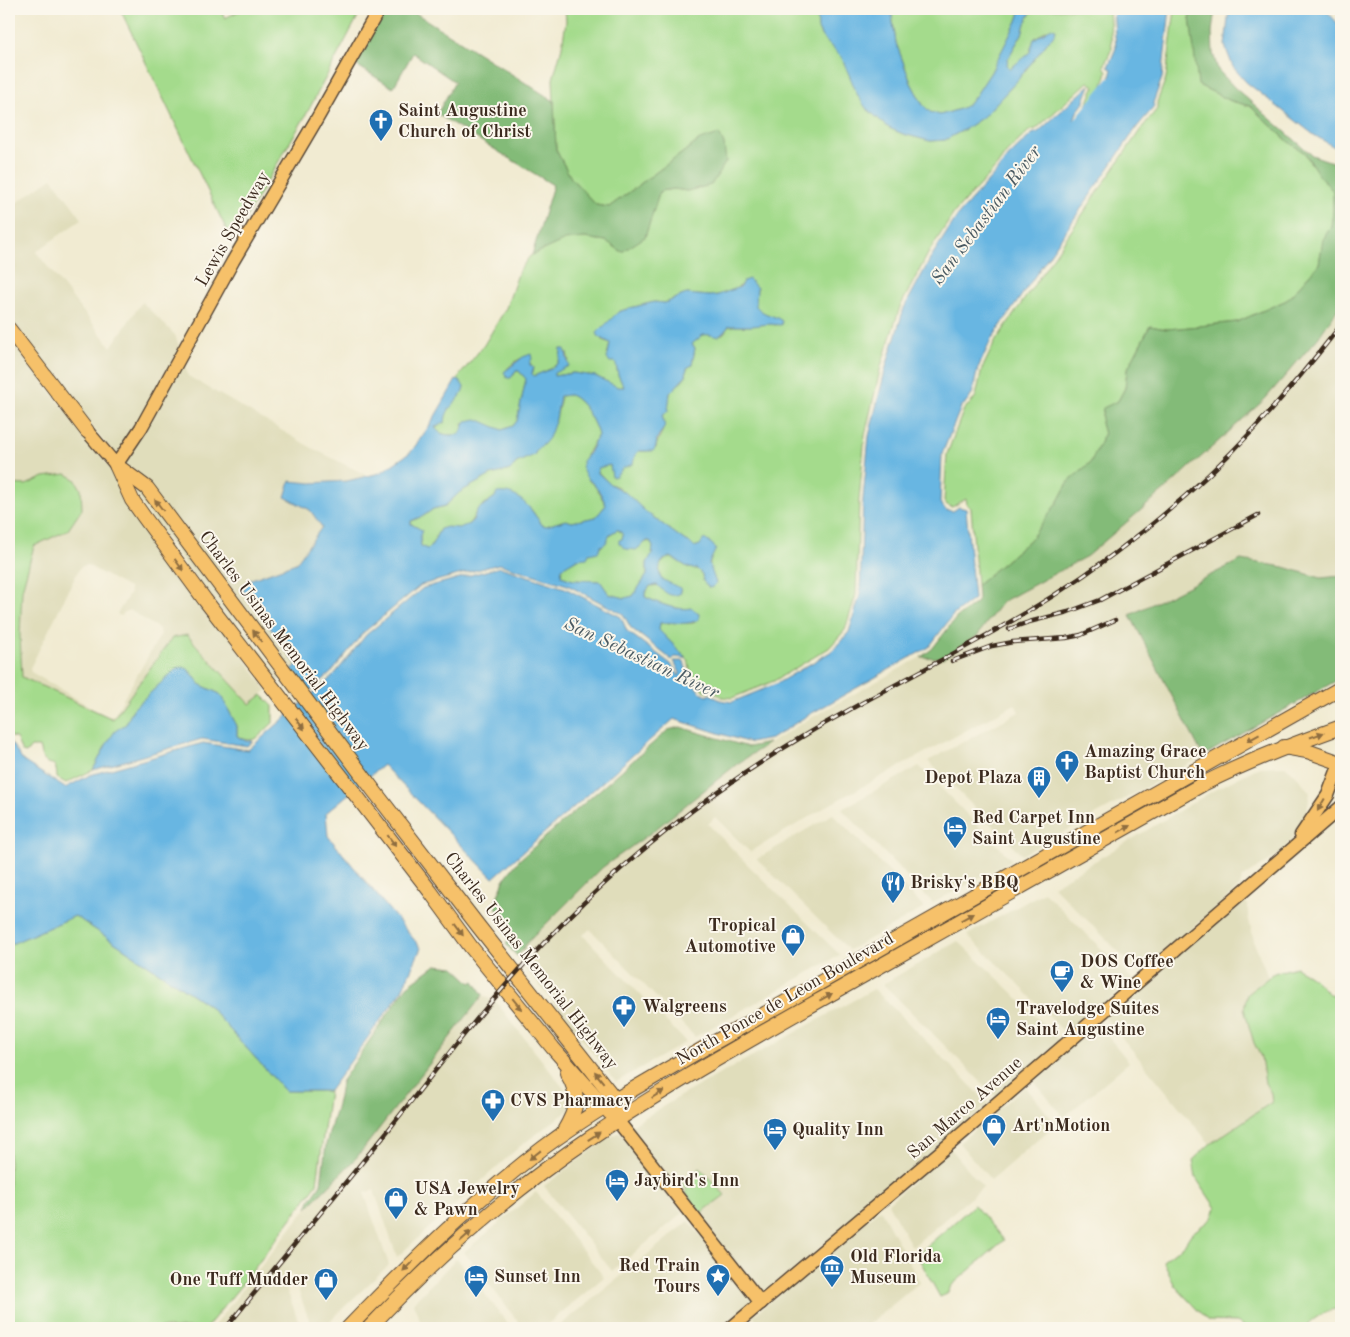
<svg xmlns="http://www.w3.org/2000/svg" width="1350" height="1337" viewBox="0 0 1350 1337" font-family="'Old Standard TT',serif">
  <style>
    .built { fill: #e0ddbb }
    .green { fill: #a4db8c; stroke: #708255 }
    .forest { fill: #83bb78; stroke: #5f724b }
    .water { fill: #68b6e2; stroke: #527080; fill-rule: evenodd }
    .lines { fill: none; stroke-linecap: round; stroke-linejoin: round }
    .river { stroke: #68b6e2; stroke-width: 16 }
    .major-casing { stroke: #564739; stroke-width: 15 }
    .highway-casing { stroke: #564739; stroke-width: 16 }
    .major { stroke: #f6c16b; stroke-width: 12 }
    .highway { stroke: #f6c16b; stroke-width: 14 }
    .rail-casing { stroke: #3b2a1e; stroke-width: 4.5 }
    .rail { stroke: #fbf7ec; stroke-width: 2.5; stroke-dasharray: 8; stroke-linecap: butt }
    .oneway { fill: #8f6e41 }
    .labels { text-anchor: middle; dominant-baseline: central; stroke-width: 4; stroke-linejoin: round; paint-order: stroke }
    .poi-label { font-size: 18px; font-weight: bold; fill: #3b2a1e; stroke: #fbf7ec; text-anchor: start }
    .street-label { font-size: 18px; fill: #3b2a1e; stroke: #fbf7ec }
    .water-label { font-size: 19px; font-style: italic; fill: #4b5b63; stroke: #fbf7ec }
  </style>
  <rect width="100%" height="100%" fill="#fbf7ec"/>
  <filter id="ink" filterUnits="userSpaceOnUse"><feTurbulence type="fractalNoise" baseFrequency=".02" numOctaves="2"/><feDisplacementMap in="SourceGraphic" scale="10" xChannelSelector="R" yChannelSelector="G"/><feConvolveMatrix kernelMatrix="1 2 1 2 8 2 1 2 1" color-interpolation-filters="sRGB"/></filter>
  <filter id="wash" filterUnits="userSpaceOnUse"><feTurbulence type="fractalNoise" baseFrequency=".0096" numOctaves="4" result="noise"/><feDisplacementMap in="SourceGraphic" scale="20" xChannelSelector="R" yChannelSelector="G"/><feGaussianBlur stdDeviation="1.12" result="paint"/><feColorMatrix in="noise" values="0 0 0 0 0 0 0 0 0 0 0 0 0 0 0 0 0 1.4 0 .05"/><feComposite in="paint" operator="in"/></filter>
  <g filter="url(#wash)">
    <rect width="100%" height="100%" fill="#f1ebd2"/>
    <g class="built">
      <polygon points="52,178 82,219 36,252 111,347 142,302 175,335 180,349 137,426 116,457 9,321 9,208"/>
      <polygon points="1341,304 1341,576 1321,578 1284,567 1241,560 1130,615 1203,756 1022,855 928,761 1019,712 1015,704 834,802 750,852 715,817 708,824 747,864 840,955 695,1037 590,929 583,935 686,1042 616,1082 517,956 530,940 603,867 652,832 737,764 807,720 921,657 943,658 977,636 1002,602 1087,556 1168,487 1208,451 1318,338"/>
      <polygon points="9,337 109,466 109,467 112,469 267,690 250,705 172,638 113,719 108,717 114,715 161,634 159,629 130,610 124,612 121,616 117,614 130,593 129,588 87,565 80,567 30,668 31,672 106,716 22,677 20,610 22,590 26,570 34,546 68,530 44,477 26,485 9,484"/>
      <polygon points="184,361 188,376 312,448 368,476 347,481 311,483 290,481 285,497 310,510 322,527 296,563 249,580 297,665 290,671 122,464"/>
      <polygon points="129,481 143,492 282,678 275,684 148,514"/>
      <polygon points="919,766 1012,860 933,903 842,809"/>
      <polygon points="1285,766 1298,777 1310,793 1305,822 1286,847 1276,856 1242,878 1240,887 1140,973 1053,886 1216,789 1259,767"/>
      <polygon points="833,814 924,908 849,950 757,859"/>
      <polygon points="1044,892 1133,980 1068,1036 1019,985 967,935"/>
      <polygon points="1238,901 1248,904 1248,916 1255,945 1268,977 1247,994 1245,1009 1254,1043 1261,1057 1265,1083 1271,1092 1272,1102 1210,1144 1104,1016"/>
      <polygon points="958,941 1012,992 1060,1042 997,1098 883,984"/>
      <polygon points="874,989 989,1104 762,1297 629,1127 682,1095"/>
      <polygon points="483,995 497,1003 572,1099 569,1110 519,1147 397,1257 374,1190 364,1193 389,1265 341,1310 324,1328 312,1328 292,1273 282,1277 301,1328 212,1328 307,1208 357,1157"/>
      <polygon points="1097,1023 1129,1062 1064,1117 1032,1079"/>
      <polygon points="1025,1086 1056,1124 991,1180 959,1143"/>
      <polygon points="620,1132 683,1213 612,1271 544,1186 604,1141"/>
      <polygon points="951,1149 983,1187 912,1247 888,1203"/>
      <polygon points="536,1192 604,1277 543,1328 523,1328 464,1252"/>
      <polygon points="880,1209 920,1282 864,1328 763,1328 753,1316"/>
      <polygon points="689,1221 754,1303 723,1328 557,1328"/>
      <polygon points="457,1258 511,1328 423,1328 413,1303"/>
    </g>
    <g class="green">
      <polygon points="120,9 220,9 225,18 243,9 362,9 306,115 232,241"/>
      <path d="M 565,9 L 817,9 L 818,29 L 822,37 L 842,58 L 849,72 L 889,128 L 903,134 L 930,141 L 945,140 L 965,129 L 983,117 L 1016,82 L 1055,33 L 1046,30 L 1034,39 L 1030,52 L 1010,69 L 1007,65 L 1008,58 L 1022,34 L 1025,23 L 1033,9 L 1109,9 L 1112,48 L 1104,66 L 1107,71 C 1103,87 1097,105 1085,118 L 1079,118 L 1087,105 L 1094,86 L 1088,82 L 1036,129 L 1029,131 L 1006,153 L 997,166 L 954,213 L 929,252 L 900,307 L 881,366 L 865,435 L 859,500 L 856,595 L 845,630 L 829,648 L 774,681 L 732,698 L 722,697 L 712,691 L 707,692 L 704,690 L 690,670 L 688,660 L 659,630 L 660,623 L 694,623 L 692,608 C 677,611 660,604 645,597 L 645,593 L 650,586 L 671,584 L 661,579 L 658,567 L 667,558 L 671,557 L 689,568 L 697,569 L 702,574 L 703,581 L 716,583 C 713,575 707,567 711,559 L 700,545 L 694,547 L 689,542 L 684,540 L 646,512 L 618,487 L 610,484 L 598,472 L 598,468 L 610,465 L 613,477 L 639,451 L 647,451 L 656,448 C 658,434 668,430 662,416 L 668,405 L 670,393 L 686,376 L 687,368 L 692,365 L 695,348 L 692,344 C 695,341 702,334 707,334 C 713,335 718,338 724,333 C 726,331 727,328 729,326 C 735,325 740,327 746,326 C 757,326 766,323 776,325 L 782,321 C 772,314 764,316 755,306 L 757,288 L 742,284 L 733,291 L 718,295 L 710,296 L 686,294 L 665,303 L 654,302 L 630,308 L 618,312 L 597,333 L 604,341 L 610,343 L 607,356 L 616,364 L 618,375 L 624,387 L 619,388 L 595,376 L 573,373 L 554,376 L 553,373 L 569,361 L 567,353 L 561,349 C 561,369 548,369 534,376 L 532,374 L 534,369 L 526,357 C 518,358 510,366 504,372 L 514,375 L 516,371 L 519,371 L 526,379 L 517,421 L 513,426 L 502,430 L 486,424 L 463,424 L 463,431 L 460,434 C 451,436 439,436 434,427 L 440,425 L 451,405 L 455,402 L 460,381 L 456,380 L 484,345 L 506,308 L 519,271 L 530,256 L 565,239 L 585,238 L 606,241 L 645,236 L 660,191 L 674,189 L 687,191 L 700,140 L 609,207 L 596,205 L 571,178 L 556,150 L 553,79 L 562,47 L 566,21 Z"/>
      <polygon points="891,9 1021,9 1017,21 991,72 976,95 969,104 960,109 940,115 930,112 923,105 911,83 896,43"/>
      <polygon points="1175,9 1189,9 1199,85 1231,101 1250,106 1290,143 1305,153 1310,162 1333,191 1333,213 1331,227 1323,240 1319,264 1287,300 1237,322 1180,328 1166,329 1150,326 1127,370 1125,388 1118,401 1103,409 1101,423 1104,434 1091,462 1069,481 1057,503 1030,540 977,585 971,508 967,505 966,499 952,507 948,506 944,501 947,454 964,409 971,403 976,396 982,369 995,342 1141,129 1157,109 1157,102 1166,78"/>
      <path d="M 569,395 C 582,398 595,423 598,435 L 585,457 L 589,481 L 595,486 L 606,505 L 596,517 L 572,522 L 566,520 L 546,526 L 542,525 L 531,509 L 495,497 C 490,501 483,504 479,509 C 471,516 474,525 460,528 C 453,530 447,527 440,529 L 430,548 L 427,549 L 421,547 L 420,536 L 421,530 L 411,524 L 411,521 L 425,515 L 433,509 L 445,506 L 460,492 L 491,475 L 510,470 L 516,463 L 534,455 L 538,448 L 544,444 L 556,419 L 560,401 L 560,396 Z"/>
      <path d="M 66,474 L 75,479 L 81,489 L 82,509 L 68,530 L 34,546 L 22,590 L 20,635 L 22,677 L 113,719 L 172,638 L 187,635 L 250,704 L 262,695 L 273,706 L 273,723 C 259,735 255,746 237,736 L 237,726 L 220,694 L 201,685 L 188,669 L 176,669 L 133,709 L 126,724 L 106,745 L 93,770 L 66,783 L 57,778 C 56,756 50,769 43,759 C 41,756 40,750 39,747 L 31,747 L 26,753 L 22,752 L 16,738 L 11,737 L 9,732 L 9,484 L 26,485 L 44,477 Z"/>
      <path d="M 617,530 L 619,530 L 623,535 L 622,539 L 639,547 L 642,543 L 651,541 L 653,547 L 652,554 L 647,563 L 647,575 L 633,596 L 625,598 L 609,594 L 600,581 L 573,580 L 561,576 L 562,568 C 567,565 571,562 576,560 C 591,552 603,551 610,534 Z"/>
      <polygon points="75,916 208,1005 285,1091 329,1091 317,1184 248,1277 206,1328 9,1328 9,945"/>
      <path d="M 1296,967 L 1314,979 L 1329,994 L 1341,996 L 1341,1309 C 1329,1307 1312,1320 1303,1328 L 1247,1328 L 1237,1322 L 1208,1321 L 1175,1286 L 1163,1261 L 1184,1245 L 1191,1234 L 1212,1218 L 1216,1208 L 1196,1178 L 1193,1160 L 1210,1144 L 1272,1102 L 1271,1093 L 1265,1083 L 1261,1057 L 1254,1043 L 1244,1009 L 1247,994 L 1274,973 Z"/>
      <polygon points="700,1168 725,1195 701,1213 685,1192 687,1190 682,1183"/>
      <polygon points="974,1205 1004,1240 951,1286 947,1294 940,1297 917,1255"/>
    </g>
    <g class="forest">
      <polygon points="384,9 409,9 554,101 556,150 571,178 596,205 609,207 700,140 719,134 724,144 726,162 711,185 687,191 674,189 660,191 645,237 622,252 606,241 585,238 565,240 532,255 553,185 437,114 455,82 413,53 393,88 353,63"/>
      <polygon points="1189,9 1215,9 1212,32 1213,53 1218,70 1235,88 1312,155 1332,162 1341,164 1341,304 1318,338 1265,399 1168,487 1087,556 1002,602 977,636 943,658 921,657 932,649 956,618 977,602 978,598 977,585 1030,540 1057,503 1069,481 1091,462 1104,434 1101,423 1103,408 1118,401 1125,388 1127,370 1150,326 1166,329 1180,328 1237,322 1287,300 1319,264 1323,240 1331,226 1333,213 1333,191 1318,174 1305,153 1290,143 1250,106 1231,101 1198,85"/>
      <polygon points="1241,560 1284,567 1321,578 1341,576 1341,678 1203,756 1130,615"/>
      <polygon points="680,727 748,747 769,743 737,764 652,832 603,867 530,940 517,956 506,944 509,940 495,903 505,878 519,860 668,730"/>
      <polygon points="436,965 454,967 471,983 474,981 483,995 357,1157 307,1208 310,1200 321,1184 326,1144 339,1097 341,1082 407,986"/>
    </g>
    <g class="water">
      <polygon points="817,9 831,9 840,14 842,9 891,9 896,43 911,83 923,105 930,112 940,115 960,109 969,104 976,95 991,72 1017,21 1021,9 1033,9 1025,23 1022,34 1008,58 1007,65 1010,69 1030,52 1034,39 1051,28 1056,29 1055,33 1016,82 983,117 965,129 945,140 930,141 903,134 889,128 866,108 858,96 842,58 822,37 818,29"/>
      <path d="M 1113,9 L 1170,9 L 1162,78 L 1153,103 L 1154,107 L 1137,127 L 991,340 L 978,368 L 972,394 L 968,401 L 961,407 L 942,454 L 940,503 L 946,510 L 953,511 L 959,507 L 966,509 L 974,599 L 953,615 L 929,647 L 805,717 L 771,739 L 750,743 L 674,719 L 493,878 L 383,765 L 326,813 L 328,836 L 421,948 L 401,992 L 329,1091 L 285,1091 L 208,1005 L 75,916 L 9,945 L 9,740 L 23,761 L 65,788 L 90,775 L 203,743 L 248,750 L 334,675 L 366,635 L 423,588 L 500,567 L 565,588 L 621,617 L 627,631 L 671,664 L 679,676 L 680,673 L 674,661 L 684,661 C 687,675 694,690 707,696 L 710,694 L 720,700 L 732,702 L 776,684 L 832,651 L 849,632 L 860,595 L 863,499 L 869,436 L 886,367 L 904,308 L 933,254 L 958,215 L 1000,168 L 1009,156 L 1032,134 L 1038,132 L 1090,85 L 1083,104 L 1077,112 L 1074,120 L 1077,123 C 1080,123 1083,123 1085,122 C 1099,117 1109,82 1112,69 L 1108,67 L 1116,48 Z"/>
      <polygon points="1229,9 1325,9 1341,27 1341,151 1314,135 1246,82 1233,67 1225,46"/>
      <path d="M 749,279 L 757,288 L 756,306 C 764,316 773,314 782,321 L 781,325 L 768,324 L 753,326 L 729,326 C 714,344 720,333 703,335 L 692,344 L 695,348 L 692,365 L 687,368 L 686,376 L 670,393 L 668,411 L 662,416 C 668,430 662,428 657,439 C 656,444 657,447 653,451 L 639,451 L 635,455 L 633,464 L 623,468 L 616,476 L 612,477 L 610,465 L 598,468 L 598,473 L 610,484 L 626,493 L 646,512 L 684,540 L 689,542 L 694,547 L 700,545 L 704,539 L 712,544 L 716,549 L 709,563 L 716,583 L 713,587 L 708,587 L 703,581 L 702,574 L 697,569 L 689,568 L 671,557 C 659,559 658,569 661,579 L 680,588 L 681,593 C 670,599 665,592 657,585 L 650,586 L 645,593 L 645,597 C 660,604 677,611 692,608 L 699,614 L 699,619 C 688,627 673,621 660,623 L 659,630 L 687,659 L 684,658 L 675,657 L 672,660 L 631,628 L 623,614 L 567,585 L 499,564 L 421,585 L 363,633 L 331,673 L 306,694 L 290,671 L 297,665 L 243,590 L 249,580 L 296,563 L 322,527 L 310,510 L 285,497 L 290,481 L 311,483 L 347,481 L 380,473 L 411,452 L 430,425 L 456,380 L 460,381 L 464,387 C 462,402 446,404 445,422 L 435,427 C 439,436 451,436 460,434 L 466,421 L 477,419 L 502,430 L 513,426 L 517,421 L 526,379 L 519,371 L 516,371 L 511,378 L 507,378 L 504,372 L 523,357 L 531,354 L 532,359 L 530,362 L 530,365 L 534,367 L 532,374 L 534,376 C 549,369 561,369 561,349 L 565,349 L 569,366 L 554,373 L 554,376 L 573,373 L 595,376 L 618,387 L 624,387 L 618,375 L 616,364 L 614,362 L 610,362 L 607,359 L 610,343 L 599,337 L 597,333 L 618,312 L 630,308 L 654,302 L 665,303 L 686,294 L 710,296 L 718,295 L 740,287 L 743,281 ZM 569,395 C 582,398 595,423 598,435 L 589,453 L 582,461 C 582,476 586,476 595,486 C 600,491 603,499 606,505 L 596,517 L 572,522 L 566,520 L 546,526 L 542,525 C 531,509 519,490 497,493 L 495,497 L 477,510 L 473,520 L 469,524 L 459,528 L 447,527 L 440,529 L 430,548 L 427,549 L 421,546 L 420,536 L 422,530 L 411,524 L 411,521 L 425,515 L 433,509 L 445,506 L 460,492 L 491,475 L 510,470 L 516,463 L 534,455 L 538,448 L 544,444 L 549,438 L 556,419 L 560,396 ZM 617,530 L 619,530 L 623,535 L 622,539 L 619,540 L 619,543 L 626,549 L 636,550 L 647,541 L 650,541 L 653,547 L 652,554 L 647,563 L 647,575 L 633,596 L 625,598 L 609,594 L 600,581 L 573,580 L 561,576 L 562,568 L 577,559 L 587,558 L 589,554 L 598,552 L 601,546 L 606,543 L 610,534 Z"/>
      <polygon points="182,667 188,669 201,685 220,694 237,726 237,736 246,741 253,741 247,746 202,739 93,770 106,745 115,731 126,724 133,709 176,669"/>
    </g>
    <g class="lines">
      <polyline class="river" points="1069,139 1114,84"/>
    </g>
  </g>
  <g filter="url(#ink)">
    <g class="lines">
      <defs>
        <g id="major">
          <polyline points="87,431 116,465 141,428 233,261 318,117 379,9"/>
          <polyline points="1301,835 1328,795 1341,761"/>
          <polyline points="617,1120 761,1303"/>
          <polyline points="731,1328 952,1142 1341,807"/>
        </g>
        <g id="highway">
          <polyline points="9,329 87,431"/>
          <polyline points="116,465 147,488 375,792 479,927 615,1099 616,1107"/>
          <polyline points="117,467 132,500 144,517 205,600 430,891 471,947 553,1048 610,1113"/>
          <polyline points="1284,747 1307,751 1341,763"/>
          <path d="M 564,1131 C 577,1109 581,1096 567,1073"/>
          <path d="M 348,1328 C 410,1264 472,1202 543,1148 C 593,1111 647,1081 701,1050 L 1341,688"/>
          <path d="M 369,1328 C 435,1258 510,1192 590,1138 C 679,1078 773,1027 866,974 C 979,911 1091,847 1203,784 C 1248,761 1294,744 1341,727"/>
        </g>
      </defs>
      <use href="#major" class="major-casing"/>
      <use href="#highway" class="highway-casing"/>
      <use href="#major" class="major"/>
      <use href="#highway" class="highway"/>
      <defs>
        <g id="rail">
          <polyline points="1009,629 1029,622 1068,612 1100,600 1258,515"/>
          <polyline points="952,661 992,646 1013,642 1066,638 1081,635 1115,620"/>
          <path d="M 226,1328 C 280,1261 336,1195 390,1128 C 428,1080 465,1031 505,986 C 555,928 610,875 670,828 C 716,791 764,759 815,729 C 883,690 954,655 1022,615 C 1105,566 1187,501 1253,430 C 1284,396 1313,361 1341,325"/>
        </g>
      </defs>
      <use href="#rail" class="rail-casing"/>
      <use href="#rail" class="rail"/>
    </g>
    <defs><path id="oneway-solid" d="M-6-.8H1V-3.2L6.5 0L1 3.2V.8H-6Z" transform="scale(1.25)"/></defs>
    <g class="oneway">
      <use href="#oneway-solid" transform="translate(159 505) rotate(-127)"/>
      <use href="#oneway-solid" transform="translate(179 565) rotate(54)"/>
      <use href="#oneway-solid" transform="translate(257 636) rotate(-127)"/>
      <use href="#oneway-solid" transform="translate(300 724) rotate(52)"/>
      <use href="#oneway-solid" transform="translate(1317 735) rotate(-19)"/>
      <use href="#oneway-solid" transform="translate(1253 738) rotate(151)"/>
      <use href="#oneway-solid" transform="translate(1321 805) rotate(120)"/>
      <use href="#oneway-solid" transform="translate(1124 829) rotate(-29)"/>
      <use href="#oneway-solid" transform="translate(392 841) rotate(52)"/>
      <use href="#oneway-solid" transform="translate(967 917) rotate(-29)"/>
      <use href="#oneway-solid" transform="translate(459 930) rotate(54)"/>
      <use href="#oneway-solid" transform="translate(826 997) rotate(-29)"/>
      <use href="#oneway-solid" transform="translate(517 1004) rotate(51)"/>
      <use href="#oneway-solid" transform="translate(599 1077) rotate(-128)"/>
      <use href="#oneway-solid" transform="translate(658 1094) rotate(-32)"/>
      <use href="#oneway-solid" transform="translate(594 1136) rotate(-33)"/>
      <use href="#oneway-solid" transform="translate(535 1155) rotate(142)"/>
      <use href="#oneway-solid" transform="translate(466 1236) rotate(-42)"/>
      <use href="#oneway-solid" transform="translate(408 1266) rotate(135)"/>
    </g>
  </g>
  <defs>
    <symbol id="church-pin" viewBox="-11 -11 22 30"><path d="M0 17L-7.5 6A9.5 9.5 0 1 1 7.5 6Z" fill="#1f6fb2" stroke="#fbf7ec"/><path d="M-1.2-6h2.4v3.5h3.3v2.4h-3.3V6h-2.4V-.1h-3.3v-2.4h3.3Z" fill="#fff"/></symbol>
    <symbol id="building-pin" viewBox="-11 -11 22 30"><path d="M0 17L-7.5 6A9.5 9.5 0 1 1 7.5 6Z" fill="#1f6fb2" stroke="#fbf7ec"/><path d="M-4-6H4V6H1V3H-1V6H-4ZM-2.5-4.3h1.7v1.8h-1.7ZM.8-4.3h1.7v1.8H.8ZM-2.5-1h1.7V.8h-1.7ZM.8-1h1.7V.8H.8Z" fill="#fff"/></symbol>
    <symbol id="hotel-pin" viewBox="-11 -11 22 30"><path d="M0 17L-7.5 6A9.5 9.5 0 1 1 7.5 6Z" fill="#1f6fb2" stroke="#fbf7ec"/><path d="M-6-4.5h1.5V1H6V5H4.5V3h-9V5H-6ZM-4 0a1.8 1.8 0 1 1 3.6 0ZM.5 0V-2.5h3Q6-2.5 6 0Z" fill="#fff"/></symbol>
    <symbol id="restaurant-pin" viewBox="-11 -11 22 30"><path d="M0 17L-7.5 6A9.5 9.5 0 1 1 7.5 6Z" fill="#1f6fb2" stroke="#fbf7ec"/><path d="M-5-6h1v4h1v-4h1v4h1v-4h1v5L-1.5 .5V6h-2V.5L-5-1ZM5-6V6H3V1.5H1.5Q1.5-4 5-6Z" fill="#fff"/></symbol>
    <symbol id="shop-pin" viewBox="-11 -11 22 30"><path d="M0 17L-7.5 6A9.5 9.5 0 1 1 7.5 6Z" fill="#1f6fb2" stroke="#fbf7ec"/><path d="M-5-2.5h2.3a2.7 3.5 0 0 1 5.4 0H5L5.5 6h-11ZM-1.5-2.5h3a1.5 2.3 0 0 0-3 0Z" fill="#fff"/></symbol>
    <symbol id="cafe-pin" viewBox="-11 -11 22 30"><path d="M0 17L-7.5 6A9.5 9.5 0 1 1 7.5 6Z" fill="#1f6fb2" stroke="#fbf7ec"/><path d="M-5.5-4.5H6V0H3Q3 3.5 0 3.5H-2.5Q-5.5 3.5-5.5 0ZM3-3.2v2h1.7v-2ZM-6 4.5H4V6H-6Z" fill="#fff"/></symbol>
    <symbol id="pharmacy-pin" viewBox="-11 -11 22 30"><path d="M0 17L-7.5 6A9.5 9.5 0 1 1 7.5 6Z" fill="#1f6fb2" stroke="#fbf7ec"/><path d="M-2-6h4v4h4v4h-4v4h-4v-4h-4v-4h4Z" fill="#fff"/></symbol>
    <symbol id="museum-pin" viewBox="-11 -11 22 30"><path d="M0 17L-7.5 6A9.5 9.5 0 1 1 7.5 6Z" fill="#1f6fb2" stroke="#fbf7ec"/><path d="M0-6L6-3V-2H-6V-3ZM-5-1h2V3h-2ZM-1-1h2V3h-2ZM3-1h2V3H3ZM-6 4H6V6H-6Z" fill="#fff"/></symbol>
    <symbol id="sight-pin" viewBox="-11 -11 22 30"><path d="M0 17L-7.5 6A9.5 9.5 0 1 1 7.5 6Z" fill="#1f6fb2" stroke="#fbf7ec"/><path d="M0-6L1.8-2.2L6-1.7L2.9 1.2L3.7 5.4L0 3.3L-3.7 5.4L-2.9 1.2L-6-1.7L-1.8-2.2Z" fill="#fff"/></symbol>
  </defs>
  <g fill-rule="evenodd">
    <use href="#church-pin" x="367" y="107" width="28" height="38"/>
    <use href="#church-pin" x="1053" y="748" width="28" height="38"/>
    <use href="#building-pin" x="1025" y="764" width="28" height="38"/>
    <use href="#hotel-pin" x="941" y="814" width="28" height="38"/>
    <use href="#restaurant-pin" x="879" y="869" width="28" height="38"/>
    <use href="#shop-pin" x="779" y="922" width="28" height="38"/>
    <use href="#cafe-pin" x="1048" y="958" width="28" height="38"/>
    <use href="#pharmacy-pin" x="610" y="993" width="28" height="38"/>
    <use href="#hotel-pin" x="984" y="1005" width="28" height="38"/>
    <use href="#pharmacy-pin" x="479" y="1087" width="28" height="38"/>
    <use href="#shop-pin" x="980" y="1112" width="28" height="38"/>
    <use href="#hotel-pin" x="761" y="1116" width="28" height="38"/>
    <use href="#hotel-pin" x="603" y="1167" width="28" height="38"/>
    <use href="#shop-pin" x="382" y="1185" width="28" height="38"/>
    <use href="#museum-pin" x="818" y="1253" width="28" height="38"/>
    <use href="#sight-pin" x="704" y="1262" width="28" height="38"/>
    <use href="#hotel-pin" x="462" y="1263" width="28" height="38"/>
    <use href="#shop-pin" x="312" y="1266" width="28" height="38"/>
  </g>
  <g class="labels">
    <g class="poi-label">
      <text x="398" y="111">Saint Augustine<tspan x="398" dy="21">Church of Christ</tspan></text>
      <text x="1084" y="752">Amazing Grace<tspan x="1084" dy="21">Baptist Church</tspan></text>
      <text x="1022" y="778" text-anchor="end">Depot Plaza</text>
      <text x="972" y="818">Red Carpet Inn<tspan x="972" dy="21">Saint Augustine</tspan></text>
      <text x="910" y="883">Brisky's BBQ</text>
      <text x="776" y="926" text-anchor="end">Tropical<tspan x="776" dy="21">Automotive</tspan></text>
      <text x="1080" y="962">DOS Coffee<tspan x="1080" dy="21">&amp; Wine</tspan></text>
      <text x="642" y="1007">Walgreens</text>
      <text x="1016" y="1009">Travelodge Suites<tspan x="1016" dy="21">Saint Augustine</tspan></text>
      <text x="510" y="1101">CVS Pharmacy</text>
      <text x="1012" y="1126">Art'nMotion</text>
      <text x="792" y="1130">Quality Inn</text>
      <text x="634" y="1181">Jaybird's Inn</text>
      <text x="414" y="1189">USA Jewelry<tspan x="414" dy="21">&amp; Pawn</tspan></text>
      <text x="850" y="1257">Old Florida<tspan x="850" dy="21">Museum</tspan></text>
      <text x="700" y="1266" text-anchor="end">Red Train<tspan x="700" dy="21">Tours</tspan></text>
      <text x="494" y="1277">Sunset Inn</text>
      <text x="308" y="1280" text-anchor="end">One Tuff Mudder</text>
    </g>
    <g class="street-label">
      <text transform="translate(233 229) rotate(-60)">Lewis Speedway</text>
      <text transform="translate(284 641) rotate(53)">Charles Usinas Memorial Highway</text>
      <text transform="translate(531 961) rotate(52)">Charles Usinas Memorial Highway</text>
      <text transform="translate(785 999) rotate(-30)">North Ponce de Leon Boulevard</text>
      <text transform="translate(965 1108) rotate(-41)">San Marco Avenue</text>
    </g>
    <g class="water-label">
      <text transform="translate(987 216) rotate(-53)">San Sebastian River</text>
      <text transform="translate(641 659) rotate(25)">San Sebastian River</text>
    </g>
  </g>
  <rect width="1350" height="1337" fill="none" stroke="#fbf7ec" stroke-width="30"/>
</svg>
